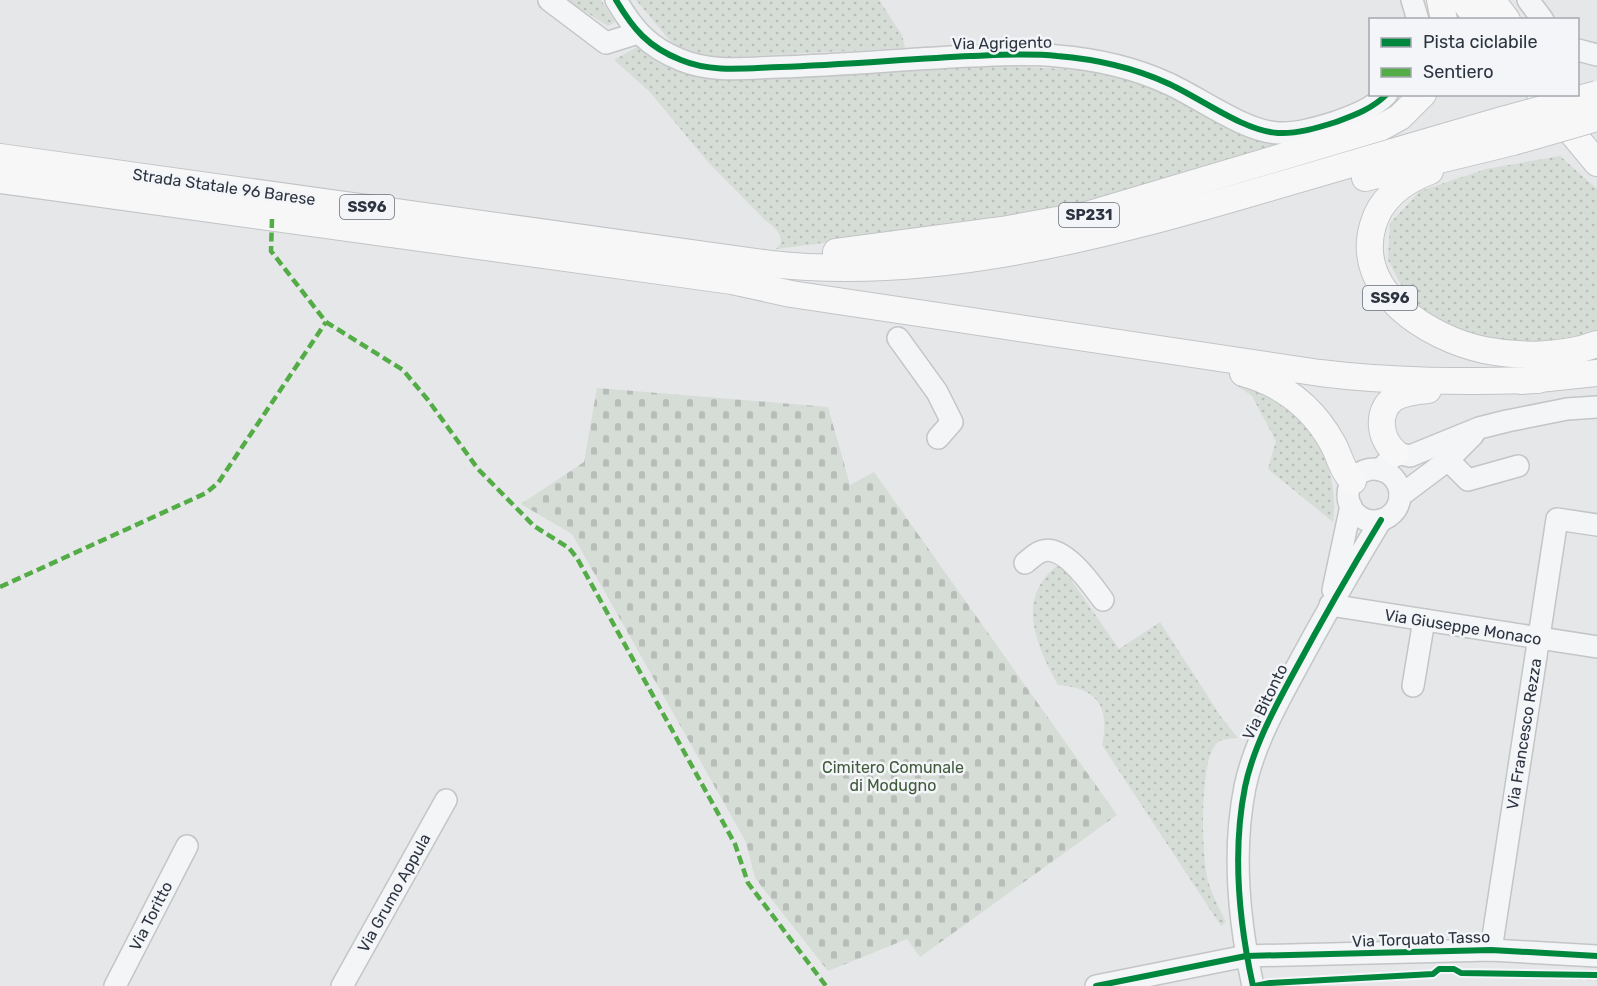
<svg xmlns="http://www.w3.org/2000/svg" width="1597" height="986" viewBox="0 0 1597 986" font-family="Rubik,sans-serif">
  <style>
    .grass { fill: url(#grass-dots) }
    .cemetery { fill: url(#cemetery-stones) }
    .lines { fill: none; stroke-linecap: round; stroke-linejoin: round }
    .minor-casing { stroke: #c3c5c7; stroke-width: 24 }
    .major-casing { stroke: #c2c4c6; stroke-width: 28 }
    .path { stroke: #c5c7c9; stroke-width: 3; stroke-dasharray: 4.5 4.5; stroke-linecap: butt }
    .minor { stroke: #f4f5f6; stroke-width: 21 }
    .major { stroke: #f7f7f8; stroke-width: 26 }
    .major-bridge-casing { stroke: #c2c4c6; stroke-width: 28; stroke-linecap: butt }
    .major-bridge { stroke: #f7f7f8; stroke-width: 26 }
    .quiet { stroke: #54ac46; stroke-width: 4.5; stroke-dasharray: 9 4.5; stroke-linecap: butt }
    .cycleway-casing { stroke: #f3f5f8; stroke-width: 10 }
    .cycleway { stroke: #00873e; stroke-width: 6 }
    .labels { text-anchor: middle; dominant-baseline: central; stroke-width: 5; stroke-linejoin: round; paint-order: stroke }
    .shield { fill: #f3f5f8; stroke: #686e78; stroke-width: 1.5 }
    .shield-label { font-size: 15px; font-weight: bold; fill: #2d3441 }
    .street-label { font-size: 16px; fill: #2d3441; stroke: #f3f5f8 }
    .park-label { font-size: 16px; fill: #415b3c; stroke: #f3f5f8 }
  </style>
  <defs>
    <pattern id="grass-dots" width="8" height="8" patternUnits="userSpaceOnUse" patternTransform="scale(1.5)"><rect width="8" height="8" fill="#d6dcd6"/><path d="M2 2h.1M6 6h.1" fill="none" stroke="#b8bdb9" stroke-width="1.8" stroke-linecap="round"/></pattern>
    <pattern id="cemetery-stones" width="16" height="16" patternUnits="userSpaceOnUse" patternTransform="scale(1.5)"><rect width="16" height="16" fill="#d6dcd6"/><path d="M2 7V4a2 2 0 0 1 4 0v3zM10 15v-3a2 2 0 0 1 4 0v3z" fill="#b8bdb9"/></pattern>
  </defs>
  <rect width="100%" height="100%" fill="#e5e7e9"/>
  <g class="grass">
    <polygon points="567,0 601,0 615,22 608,26"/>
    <polygon points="636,0 879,0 902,35 905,48 711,58 673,44"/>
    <path d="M 637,47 C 664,69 678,73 711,79 L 985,65 L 1081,70 L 1141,81 L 1294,140 L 1109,197 L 981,223 L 776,249 L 781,243 C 781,231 774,227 765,220 L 708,162 L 649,91 L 614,60 Z"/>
    <polygon points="1560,156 1597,189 1597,332 1551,346 1501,345 1448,327 1409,300 1388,260 1390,223 1420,191 1486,169"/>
    <path d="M 1232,382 C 1298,401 1341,451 1333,522 L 1268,469 L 1276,441 L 1252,396 Z"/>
    <path d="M 1060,564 L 1119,649 L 1160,622 L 1221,717 L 1238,738 C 1231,739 1221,738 1216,744 C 1199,761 1201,861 1209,884 C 1213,897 1220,910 1226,922 L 1221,926 L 1102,745 C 1110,707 1098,688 1058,685 C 1036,645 1014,596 1060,564 Z"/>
  </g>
  <polygon class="cemetery" points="597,388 828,407 850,485 874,472 1117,815 920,957 907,939 828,971 755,878 746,842 572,534 521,504 584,462"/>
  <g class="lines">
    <defs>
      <g id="minor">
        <polyline points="549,0 606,43 638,33"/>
        <path d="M 616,0 C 633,29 648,47 681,60 C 712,73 747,68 780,67 C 843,65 907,59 971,56 C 999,55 1028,53 1057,56 C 1094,59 1132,67 1167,83 C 1199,97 1243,131 1278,133 C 1297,134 1317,128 1336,122 C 1355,115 1372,109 1387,94"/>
        <polyline points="1412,0 1418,20"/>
        <polyline points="1528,0 1543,20"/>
        <polyline points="1578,50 1597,55"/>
        <polyline points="898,338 937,392 952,422 938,438"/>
        <polyline points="1448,460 1468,480 1518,466"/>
        <circle cx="1374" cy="495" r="26"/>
        <polyline points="1380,470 1396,453 1410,456 1479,428 1507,421 1567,409 1597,407"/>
        <polyline points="1400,496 1448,460 1473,435"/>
        <path d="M 1025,563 C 1029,560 1035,554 1040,552 C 1062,541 1092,585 1103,600"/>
        <polyline points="1333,590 1351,506"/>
        <polyline points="1330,605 1597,647"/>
        <polyline points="1413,686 1424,620"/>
        <polyline points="1491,950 1557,519 1597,525"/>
        <polyline points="115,986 187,846"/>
        <polyline points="342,986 446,800"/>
        <polyline points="1096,986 1246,956 1491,950 1597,956"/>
        <path d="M 1253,986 C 1239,922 1232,852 1245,787 C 1253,748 1274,709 1293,674 C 1321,622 1350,571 1381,520"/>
      </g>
      <g id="major">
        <polyline points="1440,0 1444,20"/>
        <polyline points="1463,0 1478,20"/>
        <polyline points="1492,0 1507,20"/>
        <polyline points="1540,94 1597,163"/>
        <path d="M 0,157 L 771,264 C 935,282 1105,236 1262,190 C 1342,167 1422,143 1502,120"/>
        <path d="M 1430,171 C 1404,181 1381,197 1373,225 C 1353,292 1429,338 1484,350 C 1519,357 1563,357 1597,344"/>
        <polyline points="1365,178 1513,142"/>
        <path d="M 0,180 L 732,281 L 791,294 L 1320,373 C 1392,382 1465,382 1538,380"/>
        <polyline points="836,252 1002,230 1090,214 1382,127 1400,117 1423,94"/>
        <path d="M 1243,373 C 1283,384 1313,407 1333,444 C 1340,457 1342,471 1353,481"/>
        <polyline points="1521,381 1597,373"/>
        <path d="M 1396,453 C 1380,440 1375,412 1394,398 C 1404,392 1416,391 1428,390"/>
      </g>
    </defs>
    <use href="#minor" class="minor-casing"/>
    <use href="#major" class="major-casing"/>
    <g class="path">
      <polyline points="1453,971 1460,975 1597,979"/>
      <polyline points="1272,986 1435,976 1440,971"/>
    </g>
    <use href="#minor" class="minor"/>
    <use href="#major" class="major"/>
    <defs>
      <g id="major-bridge">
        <polyline points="1502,120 1597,94"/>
        <polyline points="1513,142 1597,118"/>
      </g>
    </defs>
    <use href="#major-bridge" class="major-bridge-casing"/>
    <use href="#major-bridge" class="major-bridge"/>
    <g class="quiet">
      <polyline points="272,219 271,251 326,322 403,370 428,400 478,469 534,526 569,548 577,558 735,844 748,883 826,986"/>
      <polyline points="0,587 206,493 218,483 326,322"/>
    </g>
    <defs>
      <g id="cycleway">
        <path d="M 616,0 C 633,29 648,47 681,60 C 712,73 747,68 780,67 C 843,65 907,59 971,56 C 999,55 1028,53 1057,56 C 1094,59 1132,67 1167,83 C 1199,97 1243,131 1278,133 C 1297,134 1317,128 1336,122 C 1355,115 1372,109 1387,94"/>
        <polyline points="1096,986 1246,956 1491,950 1597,956"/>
        <path d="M 1253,986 C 1239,922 1232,852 1245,787 C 1253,748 1274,709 1293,674 C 1321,622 1350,571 1381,520"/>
        <polyline points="1255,986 1270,983 1433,974 1439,969 1454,969 1461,973 1597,975"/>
      </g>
    </defs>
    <use href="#cycleway" class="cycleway-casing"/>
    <use href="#cycleway" class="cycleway"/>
  </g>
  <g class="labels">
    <g class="shield">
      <rect x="340" y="195" width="54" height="24" rx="4.5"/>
      <rect x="1059" y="203" width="60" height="24" rx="4.5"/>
      <rect x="1363" y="286" width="54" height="24" rx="4.5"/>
    </g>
    <g class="shield-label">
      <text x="367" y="207">SS96</text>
      <text x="1089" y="215">SP231</text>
      <text x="1390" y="298">SS96</text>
    </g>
    <g class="street-label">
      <text transform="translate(1002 43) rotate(-1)">Via Agrigento</text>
      <text transform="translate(224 187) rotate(8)">Strada Statale 96 Barese</text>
      <text transform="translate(1463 627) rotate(9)">Via Giuseppe Monaco</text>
      <text transform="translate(1265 702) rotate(-64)">Via Bitonto</text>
      <text transform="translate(1524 734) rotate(-81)">Via Francesco Rezza</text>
      <text transform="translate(394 893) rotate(-61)">Via Grumo Appula</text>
      <text transform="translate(151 916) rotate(-63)">Via Toritto</text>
      <text transform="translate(1421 939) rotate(-2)">Via Torquato Tasso</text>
    </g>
    <g class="park-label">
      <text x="893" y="767">Cimitero Comunale<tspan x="893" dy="18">di Modugno</tspan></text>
    </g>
  </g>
  <rect x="1369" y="18" width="210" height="78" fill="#f3f5f8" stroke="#a4a8af" stroke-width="1.5"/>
  <rect x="1381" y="38" width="30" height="9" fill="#00873e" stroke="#a4a8af" stroke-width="1.5"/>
  <text x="1423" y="48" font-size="18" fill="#2d3441">Pista ciclabile</text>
  <rect x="1381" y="68" width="30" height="9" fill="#54ac46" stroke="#a4a8af" stroke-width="1.5"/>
  <text x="1423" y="78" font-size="18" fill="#2d3441">Sentiero</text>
</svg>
